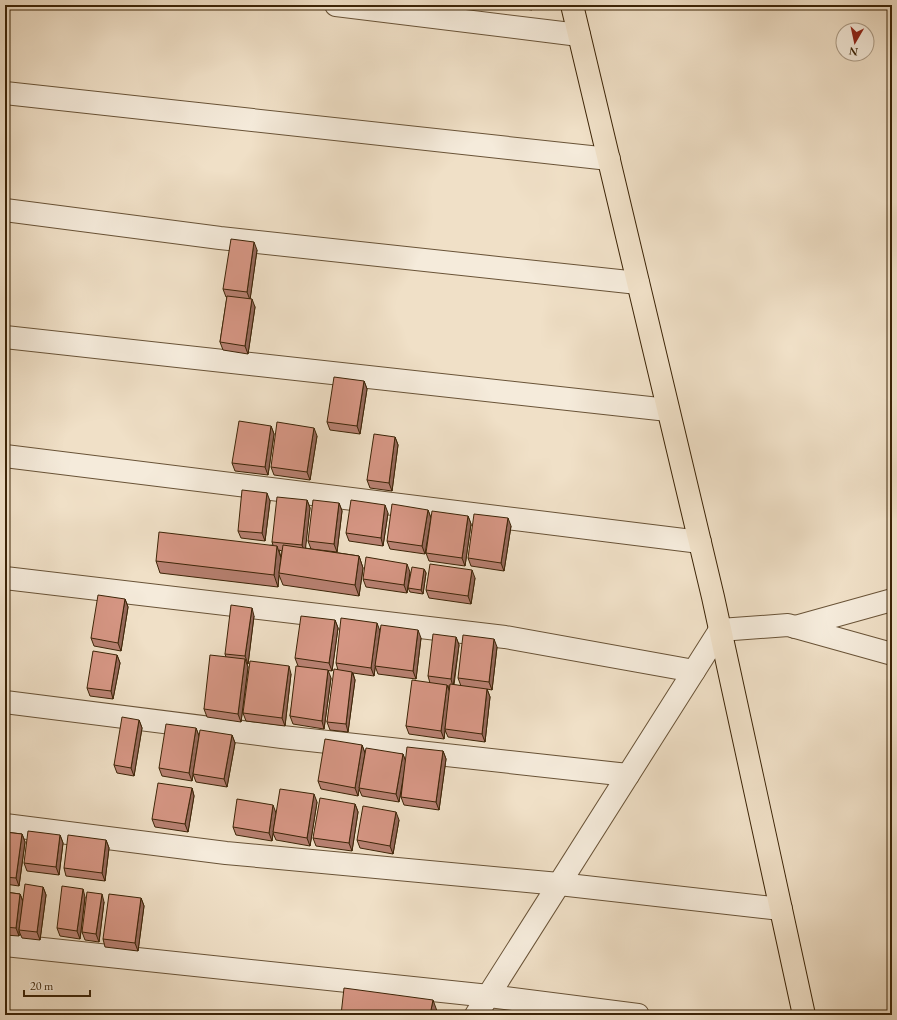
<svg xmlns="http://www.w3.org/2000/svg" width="897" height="1020" viewBox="0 0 897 1020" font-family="'EB Garamond',serif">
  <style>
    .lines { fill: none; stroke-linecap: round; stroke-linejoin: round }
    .minor-casing { stroke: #695337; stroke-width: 24 }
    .major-casing { stroke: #3c2407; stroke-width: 24 }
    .minor { stroke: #f5ebdb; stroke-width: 22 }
    .major { stroke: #f0e0c7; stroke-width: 22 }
    .wall { fill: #b88172; stroke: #3c2407; fill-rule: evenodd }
    .shaded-wall { fill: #96695c; stroke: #3c2407 }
    .building { fill: #d69684; stroke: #3c2407 }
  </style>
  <rect width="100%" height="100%" fill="#f0e0c7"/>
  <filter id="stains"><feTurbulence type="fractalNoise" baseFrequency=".005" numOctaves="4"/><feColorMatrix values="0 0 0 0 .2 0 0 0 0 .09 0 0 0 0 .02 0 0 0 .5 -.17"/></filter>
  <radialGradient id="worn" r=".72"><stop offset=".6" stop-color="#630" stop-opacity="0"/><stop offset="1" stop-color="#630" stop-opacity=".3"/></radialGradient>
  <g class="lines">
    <defs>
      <g id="minor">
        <polyline points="336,5 579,35"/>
        <polyline points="5,93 609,159"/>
        <polyline points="5,210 220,238 638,283"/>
        <polyline points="5,337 668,410"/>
        <polyline points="5,456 700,542"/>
        <polyline points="5,578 505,637 694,671"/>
        <polyline points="795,627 892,600"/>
        <polyline points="5,702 282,737 628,775"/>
        <polyline points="5,825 226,853 559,884 781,909"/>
        <polyline points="5,945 489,996 638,1015"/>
        <polyline points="476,1015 720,630 788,625 892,654"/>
      </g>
      <polyline id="major" points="572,5 713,597 804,1015"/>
    </defs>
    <use href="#minor" class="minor-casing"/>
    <use href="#major" class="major-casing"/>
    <use href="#minor" class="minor"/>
    <use href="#major" class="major"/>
  </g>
  <g class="wall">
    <polygon points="452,5 472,5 472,8"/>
    <polygon points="500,5 533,5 532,10"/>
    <polygon points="257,250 250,299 255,307 248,354 223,350 220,342 227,297 226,297 223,289"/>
    <polygon points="364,381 367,389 360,434 330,430 327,422"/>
    <polygon points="271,426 274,434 268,475 235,471 232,463"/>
    <polygon points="317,436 310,480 274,475 271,467"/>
    <polygon points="395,437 398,445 392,491 370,488 367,480"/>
    <path d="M 307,500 L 310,508 L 305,548 L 359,556 L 363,568 L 359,596 L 283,585 L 279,575 L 278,587 L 160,573 L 156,561 L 273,545 L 272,542 ZM 279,550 L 282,551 L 281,557 Z"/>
    <polygon points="270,501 265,541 241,538 238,531"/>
    <polygon points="339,503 342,511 337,552 311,549 308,541"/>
    <polygon points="428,510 431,518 425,554 390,549 387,541"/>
    <polygon points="388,513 383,546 349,541 346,533"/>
    <polygon points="468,516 471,524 465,566 429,561 426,553"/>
    <polygon points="511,526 504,571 471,566 468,558"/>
    <polygon points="424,569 426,573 423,594 410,592 408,588"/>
    <polygon points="410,572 407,593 366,587 363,579"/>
    <polygon points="475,578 471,604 429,598 426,590"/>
    <polygon points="125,599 128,607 121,651 94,646 91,638"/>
    <polygon points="254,616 248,664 247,664 248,667 241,722 207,717 204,709 226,657 225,654"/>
    <polygon points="335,620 338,628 332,671 315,669 331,678 324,729 293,724 290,716 298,666 295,658"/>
    <polygon points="380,631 374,676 353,673 355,680 348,732 330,730 327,722 338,670 336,663"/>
    <path d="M 456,637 L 459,645 L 454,685 L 461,686 L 458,678 L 497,647 L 492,690 L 487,689 L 490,697 L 485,742 L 448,737 L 445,730 L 444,739 L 409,734 L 406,726 L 430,683 L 428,676 ZM 448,686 L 450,686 L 450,691 Z"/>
    <polygon points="421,638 416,679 378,674 375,666"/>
    <polygon points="117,655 120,663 113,699 90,696 87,688"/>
    <polygon points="291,674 285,726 246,721 243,713"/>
    <polygon points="139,720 142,728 134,776 117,773 114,765"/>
    <polygon points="196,728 199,736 192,781 162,776 159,768"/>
    <polygon points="232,735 235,743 227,787 196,782 193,774"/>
    <polygon points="362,745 365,753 403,754 405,761 443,751 446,759 439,810 404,805 401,797 402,783 399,802 362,796 359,789 358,796 321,789 318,781"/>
    <polygon points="192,788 194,796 188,832 155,827 152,819"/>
    <polygon points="317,802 310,846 276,840 273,833 272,841 236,835 233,827 276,813"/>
    <polygon points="355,804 358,812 352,851 316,846 313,838"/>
    <polygon points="399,820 393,854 360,848 357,840"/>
    <polygon points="5,832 22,834 25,842 19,886 5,884"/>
    <polygon points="60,835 63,843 59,875 27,871 24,863"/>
    <polygon points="106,840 109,848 105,881 66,876 64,868"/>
    <polygon points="43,887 46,895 40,940 22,938 19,931 19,936 5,935 5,892 20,894 23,901"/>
    <polygon points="85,897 80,939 60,936 57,928"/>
    <polygon points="141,898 144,906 138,951 105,947 103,939"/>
    <polygon points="104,902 99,942 85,940 82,932"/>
  </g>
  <g class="shaded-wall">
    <polygon points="530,5 533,5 532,10"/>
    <polygon points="254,242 257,250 250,300 247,292"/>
    <polygon points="252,299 255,307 248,354 245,346"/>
    <polygon points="364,381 367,389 360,434 357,426"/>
    <polygon points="271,426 274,434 268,475 265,467"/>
    <polygon points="314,428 317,436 310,480 307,472"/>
    <polygon points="395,437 398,445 392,491 389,483"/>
    <polygon points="267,493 270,501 265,541 262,533"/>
    <polygon points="307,500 310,508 305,553 302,545"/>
    <polygon points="339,503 342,511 337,552 334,544"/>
    <polygon points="385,505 388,513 383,546 381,538"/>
    <polygon points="428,510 431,518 425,554 422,546"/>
    <polygon points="468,516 471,524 465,566 462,558"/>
    <polygon points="508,518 511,526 504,571 501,563"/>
    <polygon points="277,546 281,558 279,573 279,575 278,587 274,575"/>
    <polygon points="359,556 363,568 359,596 355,585"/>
    <polygon points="407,564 410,572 407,593 404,585"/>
    <polygon points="424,569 426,573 423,594 421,590"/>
    <polygon points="472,570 475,578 471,604 468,596"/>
    <polygon points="125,599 128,607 121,651 118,643"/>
    <polygon points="252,608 254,616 248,664 245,656"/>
    <polygon points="335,620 338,628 332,671 329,663"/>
    <polygon points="377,623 380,631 374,676 371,668"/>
    <polygon points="418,630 421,638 416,679 413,671"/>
    <polygon points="456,637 459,645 453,687 451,679"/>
    <polygon points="494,639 497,647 492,690 489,682"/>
    <polygon points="117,655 120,663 113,699 111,691"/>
    <polygon points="245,659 248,667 241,722 238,714"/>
    <polygon points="289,666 291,674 285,726 282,718"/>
    <polygon points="328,670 331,678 324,729 322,721"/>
    <polygon points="352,672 355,680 348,732 346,724"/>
    <polygon points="447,685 450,693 445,729 445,730 444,739 441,731"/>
    <polygon points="487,689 490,697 485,742 482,734"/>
    <polygon points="139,720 142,728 134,776 131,768"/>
    <polygon points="196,728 199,736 192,781 189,773"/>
    <polygon points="232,735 235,743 227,787 224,779"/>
    <polygon points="362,745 365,753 358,796 355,788"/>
    <polygon points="443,751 446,759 439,810 436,802"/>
    <polygon points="403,754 406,762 399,802 396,794"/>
    <polygon points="192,788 194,796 188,832 185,824"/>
    <polygon points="314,794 317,802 310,846 307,838"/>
    <polygon points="355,804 358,812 352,851 349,843"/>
    <polygon points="273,805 276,813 272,841 269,833"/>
    <polygon points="396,812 399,820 393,854 390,846"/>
    <polygon points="22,834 25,842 19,886 16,878"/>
    <polygon points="60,835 63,843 59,875 56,867"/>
    <polygon points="106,840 109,848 105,881 102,873"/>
    <polygon points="43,887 46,895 40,940 37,932"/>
    <polygon points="83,889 85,897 80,939 77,931"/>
    <polygon points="20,894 23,902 19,930 19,936 16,928"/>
    <polygon points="102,894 104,902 99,942 96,934"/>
    <polygon points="141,898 144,906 138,951 135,943"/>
    <polygon points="433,1000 437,1011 436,1015 430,1015"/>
  </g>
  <g class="building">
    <polygon points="231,239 254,242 247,292 223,289"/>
    <polygon points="227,296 252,299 245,346 220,342"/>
    <polygon points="334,377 364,381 357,426 327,422"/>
    <polygon points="239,421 271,426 265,467 232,463"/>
    <polygon points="277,422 314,428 307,472 271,467"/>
    <polygon points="374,434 395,437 389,483 367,480"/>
    <polygon points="242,490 267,493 262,533 238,531"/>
    <polygon points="277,497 307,500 302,545 272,542"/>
    <polygon points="313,500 339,503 334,544 308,541"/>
    <polygon points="351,500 385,505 381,538 346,533"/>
    <polygon points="392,504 428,510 422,546 387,541"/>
    <polygon points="432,511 468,516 462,558 426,553"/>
    <polygon points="474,514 508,518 501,563 468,558"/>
    <polygon points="159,532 277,546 274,575 156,561"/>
    <polygon points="283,545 359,556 355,585 279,573"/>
    <polygon points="366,557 407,564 404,585 363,579"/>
    <polygon points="430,564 472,570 468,596 426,590"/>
    <polygon points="412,567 424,569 421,590 408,588"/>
    <polygon points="98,595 125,599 118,643 91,638"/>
    <polygon points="231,605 252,608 245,656 225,654"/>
    <polygon points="301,616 335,620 329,663 295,658"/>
    <polygon points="341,618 377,623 371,668 336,663"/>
    <polygon points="381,625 418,630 413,671 375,666"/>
    <polygon points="433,634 456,637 451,679 428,676"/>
    <polygon points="463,635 494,639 489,682 458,678"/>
    <polygon points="93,651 117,655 111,691 87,688"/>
    <polygon points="210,655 245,659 238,714 204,709"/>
    <polygon points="250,661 289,666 282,718 243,713"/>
    <polygon points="296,666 328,670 322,721 290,716"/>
    <polygon points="334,669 352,672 346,724 327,722"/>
    <polygon points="412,680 447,685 441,731 406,726"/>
    <polygon points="450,684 487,689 482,734 445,729"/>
    <polygon points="122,717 139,720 131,768 114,765"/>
    <polygon points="166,724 196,728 189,773 159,768"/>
    <polygon points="200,730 232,735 224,779 193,774"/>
    <polygon points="325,739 362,745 355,788 318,781"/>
    <polygon points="407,747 443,751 436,802 401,797"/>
    <polygon points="366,748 403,754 396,794 359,788"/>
    <polygon points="158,783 192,788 185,824 152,819"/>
    <polygon points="280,789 314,794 307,838 273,832"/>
    <polygon points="320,798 355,804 349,843 313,838"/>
    <polygon points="237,799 273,805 269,833 233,827"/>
    <polygon points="363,806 396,812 390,846 357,840"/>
    <polygon points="28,831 60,835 56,867 24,863"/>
    <polygon points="5,832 22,834 16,878 5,877"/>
    <polygon points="68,835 106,840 102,873 64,868"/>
    <polygon points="25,884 43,887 37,932 19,930"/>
    <polygon points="62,886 83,889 77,931 57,928"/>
    <polygon points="5,892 20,894 16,928 5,927"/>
    <polygon points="87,892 102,894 96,934 82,932"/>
    <polygon points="109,894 141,898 135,943 103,939"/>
    <polygon points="344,988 433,1000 430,1015 341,1015"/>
  </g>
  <rect width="897" height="1020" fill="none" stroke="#f0e0c7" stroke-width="20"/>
  <rect x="6" y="6" width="885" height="1008" fill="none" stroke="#3c2407" stroke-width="2"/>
  <rect x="10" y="10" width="877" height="1000" fill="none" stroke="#3c2407"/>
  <g transform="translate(855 42) rotate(189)"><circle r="19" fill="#f5ebdb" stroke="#ab9b86"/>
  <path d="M0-3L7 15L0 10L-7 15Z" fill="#8f2418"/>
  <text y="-6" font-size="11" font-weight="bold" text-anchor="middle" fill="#3c2407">N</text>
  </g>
  <path d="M24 990v6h66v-6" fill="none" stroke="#3c2407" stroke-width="2"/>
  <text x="30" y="990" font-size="12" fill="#3c2407" stroke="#f5ebdb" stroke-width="3" paint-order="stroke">20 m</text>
  <rect width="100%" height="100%" filter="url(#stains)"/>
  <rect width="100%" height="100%" fill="url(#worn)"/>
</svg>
